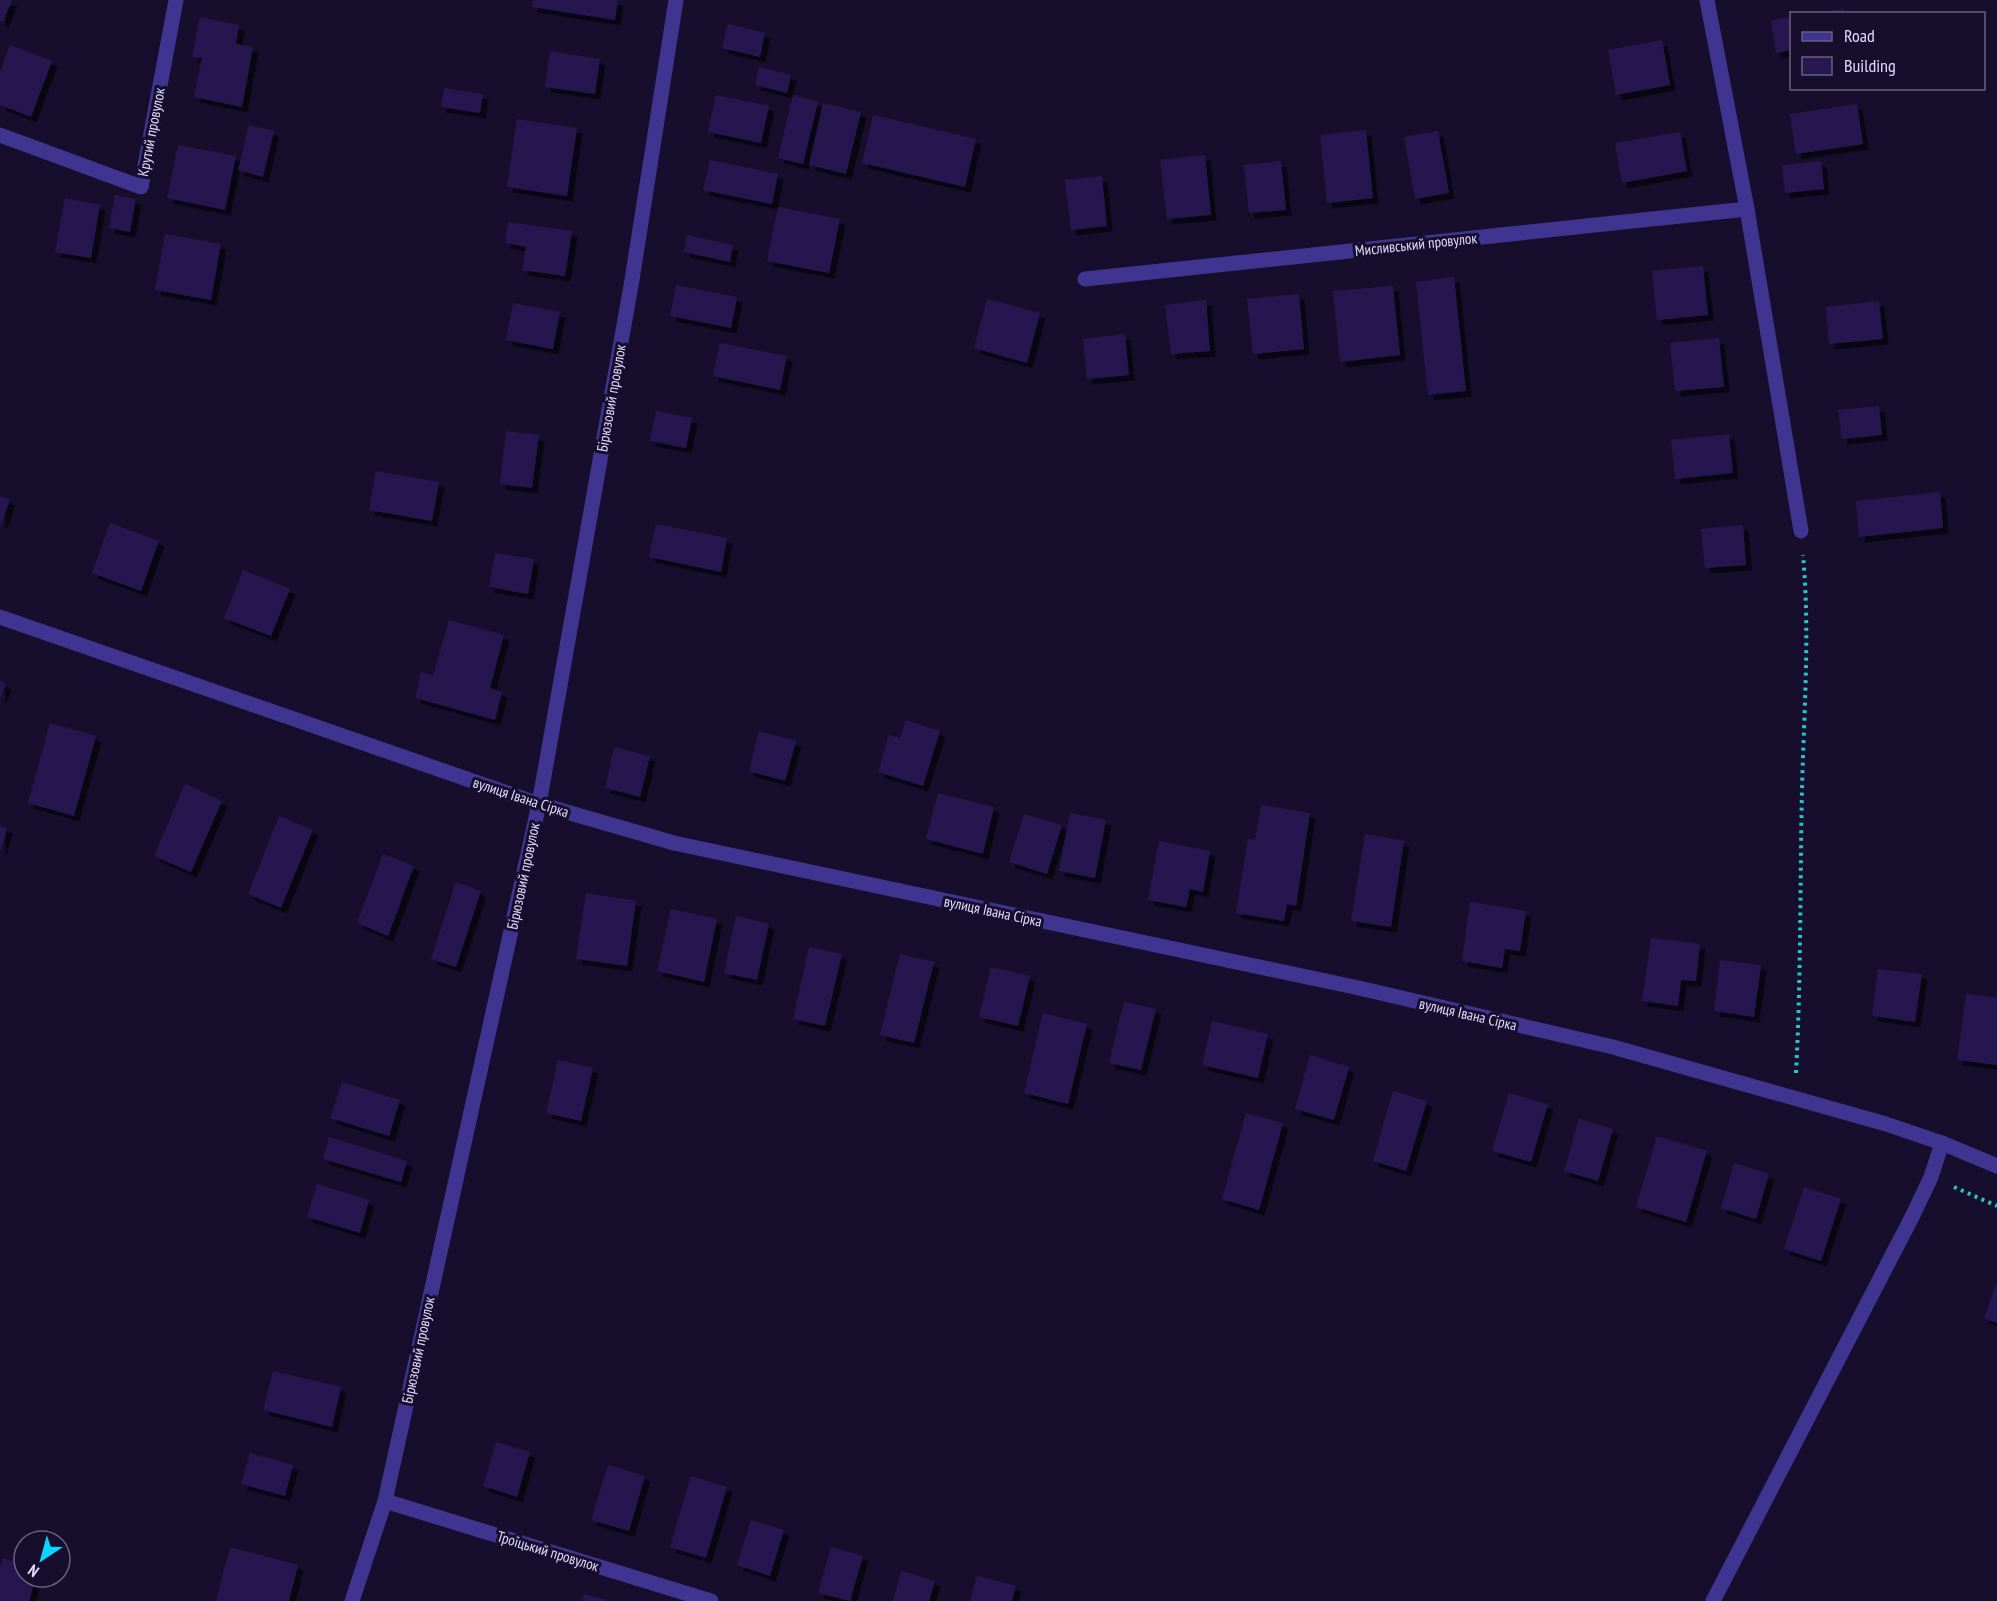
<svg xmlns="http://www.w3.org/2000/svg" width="1997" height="1601" viewBox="0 0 1997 1601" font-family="'PT Sans Narrow',sans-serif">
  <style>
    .building { fill: #27184f; filter: url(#shadow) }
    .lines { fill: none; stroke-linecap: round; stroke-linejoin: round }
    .path { stroke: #23c7c9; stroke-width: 4; stroke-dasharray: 3 4.5; stroke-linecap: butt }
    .minor { stroke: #3f3590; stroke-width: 15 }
    .tertiary { stroke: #3f3590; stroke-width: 15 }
    .labels { text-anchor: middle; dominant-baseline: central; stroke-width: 6; stroke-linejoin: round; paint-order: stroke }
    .street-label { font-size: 15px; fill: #e0daff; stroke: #160e2c }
  </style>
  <defs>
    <filter id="shadow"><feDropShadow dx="5.5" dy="5.5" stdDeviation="0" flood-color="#0009"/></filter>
  </defs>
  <rect width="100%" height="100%" fill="#160e2c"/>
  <g class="building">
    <polygon points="0,0 12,0 3,22 0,20"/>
    <polygon points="533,0 618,0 615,20 532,7"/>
    <polygon points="1844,9 1845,14 1822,14 1822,12"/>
    <polygon points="200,17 239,25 236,44 253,47 242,107 194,97 202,58 192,57"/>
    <polygon points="1792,17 1792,50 1776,53 1771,20"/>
    <polygon points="728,24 765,33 760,57 722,48"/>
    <polygon points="1662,40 1670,85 1616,95 1608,50"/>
    <polygon points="10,45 52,61 31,117 0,105 0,72"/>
    <polygon points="550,51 600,59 595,94 545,87"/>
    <polygon points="759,67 791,75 787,93 755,85"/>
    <polygon points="444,88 483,94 480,113 441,107"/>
    <polygon points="716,95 769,106 761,143 708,132"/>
    <polygon points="793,95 818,102 803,164 778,158"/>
    <polygon points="823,103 861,112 846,174 809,165"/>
    <polygon points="1857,104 1863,144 1796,154 1790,114"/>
    <polygon points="873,115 976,139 965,187 862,163"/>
    <polygon points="517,119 577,128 567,196 507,187"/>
    <polygon points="249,125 274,131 263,177 238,170"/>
    <polygon points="1366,130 1373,198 1327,203 1320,135"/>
    <polygon points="1438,131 1449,193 1415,199 1404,137"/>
    <polygon points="1680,132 1687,171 1622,183 1615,143"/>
    <polygon points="178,145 236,156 225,210 167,198"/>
    <polygon points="1205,155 1211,215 1167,219 1160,160"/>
    <polygon points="710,160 778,174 772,204 703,190"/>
    <polygon points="1281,161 1286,210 1249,213 1244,165"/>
    <polygon points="1821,161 1824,189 1785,193 1782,165"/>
    <polygon points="1102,176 1107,226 1071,230 1065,180"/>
    <polygon points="115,195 136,199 130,232 109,228"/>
    <polygon points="65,198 100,205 91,258 55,252"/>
    <polygon points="778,207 840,219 829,273 767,261"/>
    <polygon points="508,222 572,231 565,276 522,270 526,247 505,243"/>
    <polygon points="165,234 221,244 211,300 155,290"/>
    <polygon points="687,235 733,245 730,262 684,252"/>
    <polygon points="1703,266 1708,315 1657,320 1652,271"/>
    <polygon points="1454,277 1466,391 1428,395 1416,282"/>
    <polygon points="676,285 737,297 731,328 670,316"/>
    <polygon points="1393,286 1400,355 1340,362 1333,291"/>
    <polygon points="1299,294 1304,349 1253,354 1247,299"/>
    <polygon points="987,299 1040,313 1027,363 974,348"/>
    <polygon points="1206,300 1210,351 1171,354 1165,305"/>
    <polygon points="1879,301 1883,339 1829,344 1826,307"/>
    <polygon points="513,303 560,312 553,349 506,340"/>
    <polygon points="1125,334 1129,375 1087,379 1083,339"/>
    <polygon points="1719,338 1724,387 1675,391 1670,343"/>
    <polygon points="720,343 787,356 780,390 713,376"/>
    <polygon points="1879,406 1882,435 1842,439 1838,410"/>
    <polygon points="656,411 692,418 686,448 650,441"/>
    <polygon points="506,431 539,435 532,488 500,484"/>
    <polygon points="1729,434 1733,473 1675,479 1671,440"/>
    <polygon points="376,471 439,482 432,521 369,510"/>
    <polygon points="1940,492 1943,528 1859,537 1856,501"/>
    <polygon points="0,496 10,500 0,527"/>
    <polygon points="110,523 159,541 141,591 92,573"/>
    <polygon points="656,524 727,538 721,572 649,557"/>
    <polygon points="1743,525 1746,565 1705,568 1701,529"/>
    <polygon points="495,553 534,559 528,594 489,587"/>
    <polygon points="243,570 290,589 271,636 224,618"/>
    <polygon points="449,620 504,635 490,688 502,692 495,720 415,698 421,672 433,676"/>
    <polygon points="0,681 6,684 0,699"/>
    <polygon points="906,720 940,731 923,786 878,772 889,735 900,738"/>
    <polygon points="50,723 96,736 74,816 28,803"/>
    <polygon points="759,731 796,741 785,781 749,771"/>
    <polygon points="614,747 650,756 640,797 605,788"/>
    <polygon points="185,784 222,801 191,872 154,856"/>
    <polygon points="938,793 994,807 983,854 926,839"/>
    <polygon points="1261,805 1310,813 1296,906 1287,904 1284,921 1236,913 1248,839 1255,840"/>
    <polygon points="1070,813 1106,820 1095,878 1059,871"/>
    <polygon points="1024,814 1062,825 1047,874 1009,862"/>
    <polygon points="279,816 313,830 281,908 248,894"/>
    <polygon points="0,826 7,828 1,850 0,850"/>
    <polygon points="1365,834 1404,841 1391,927 1351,921"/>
    <polygon points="1159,841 1210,851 1203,892 1190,889 1186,907 1148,900"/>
    <polygon points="383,854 414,866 388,936 357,923"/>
    <polygon points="456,882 481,891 456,967 431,959"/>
    <polygon points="586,893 636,901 627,966 576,959"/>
    <polygon points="1470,902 1526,911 1520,951 1505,949 1502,968 1462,961"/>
    <polygon points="671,909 717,919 704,982 657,971"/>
    <polygon points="736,916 769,924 757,980 724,973"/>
    <polygon points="1651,938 1700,944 1696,981 1681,980 1678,1006 1642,1001"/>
    <polygon points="809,947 842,954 825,1026 793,1019"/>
    <polygon points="900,954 934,962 914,1043 880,1035"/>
    <polygon points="1720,960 1761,965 1754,1017 1714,1011"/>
    <polygon points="991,967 1030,976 1018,1026 979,1017"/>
    <polygon points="1878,969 1922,974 1915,1022 1872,1016"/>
    <polygon points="1966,994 1997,998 1997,1065 1957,1060"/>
    <polygon points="1124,1002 1156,1009 1141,1070 1109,1063"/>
    <polygon points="1043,1013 1087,1024 1068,1104 1024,1093"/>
    <polygon points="1212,1021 1268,1034 1258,1078 1202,1065"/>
    <polygon points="1310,1055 1349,1067 1334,1120 1295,1109"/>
    <polygon points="558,1060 593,1068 581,1121 546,1113"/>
    <polygon points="342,1082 400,1100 389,1136 330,1118"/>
    <polygon points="1393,1091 1427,1101 1406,1171 1373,1161"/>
    <polygon points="1509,1093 1548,1104 1531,1162 1492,1151"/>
    <polygon points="1246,1113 1283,1123 1259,1210 1222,1199"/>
    <polygon points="1579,1119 1613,1129 1598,1181 1564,1171"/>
    <polygon points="1657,1136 1707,1151 1686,1222 1636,1207"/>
    <polygon points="329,1137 407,1161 401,1182 323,1159"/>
    <polygon points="1734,1163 1769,1174 1756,1219 1721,1208"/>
    <polygon points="317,1184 369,1200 360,1233 307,1217"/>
    <polygon points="1804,1187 1841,1199 1821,1261 1784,1249"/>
    <polygon points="1997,1282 1997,1323 1984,1318"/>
    <polygon points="273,1371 341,1387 332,1427 263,1410"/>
    <polygon points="496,1442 530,1452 517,1497 483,1486"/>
    <polygon points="250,1453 293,1465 285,1496 241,1484"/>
    <polygon points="608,1465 645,1476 629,1531 591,1520"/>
    <polygon points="691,1476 727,1487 706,1558 670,1547"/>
    <polygon points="751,1520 784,1530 770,1576 737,1565"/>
    <polygon points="230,1547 298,1565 289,1601 216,1601"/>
    <polygon points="831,1547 863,1556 850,1601 818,1593"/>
    <polygon points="3,1558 24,1564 24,1577 36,1577 29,1601 0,1601 0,1568"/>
    <polygon points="901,1571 935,1581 929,1601 893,1601"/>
    <polygon points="977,1576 1016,1586 1012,1601 970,1601"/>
    <polygon points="584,1594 606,1600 606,1601 582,1601"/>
  </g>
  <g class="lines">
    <g class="path">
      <path d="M 1796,1073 C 1801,978 1800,884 1802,789 C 1804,711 1810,633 1803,555"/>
      <polyline points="1954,1187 1997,1206"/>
    </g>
    <g class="minor">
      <polyline points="1707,0 1747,209"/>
      <polyline points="0,135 141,187 176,0"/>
      <polyline points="1085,279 1747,209 1801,531"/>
      <polyline points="385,1501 711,1601"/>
      <polyline points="352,1601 385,1501 539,804 632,280 676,0"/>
      <polyline points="1713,1601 1913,1215 1931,1177 1942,1143"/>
    </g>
    <polyline class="tertiary" points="0,617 539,804 674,843 1359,988 1613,1047 1886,1124 1942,1143 1997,1166"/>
  </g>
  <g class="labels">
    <g class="street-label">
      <text transform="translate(151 132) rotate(-79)">Крутий провулок</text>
      <text transform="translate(1416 244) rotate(-6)">Мисливський провулок</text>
      <text transform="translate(611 398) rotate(-80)">Бірюзовий провулок</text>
      <text transform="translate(521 797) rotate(18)">вулиця Івана Сірка</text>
      <text transform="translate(523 876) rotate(-78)">Бірюзовий провулок</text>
      <text transform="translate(993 911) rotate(12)">вулиця Івана Сірка</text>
      <text transform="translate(1468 1014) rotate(13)">вулиця Івана Сірка</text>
      <text transform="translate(418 1350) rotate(-78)">Бірюзовий провулок</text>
      <text transform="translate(548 1551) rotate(17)">Троїцький провулок</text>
    </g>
  </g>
  <rect x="1790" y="12" width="195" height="78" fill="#160e2c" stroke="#676080" stroke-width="1.5"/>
  <rect x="1802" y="32" width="30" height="9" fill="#3f3590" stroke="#676080" stroke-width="1.5"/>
  <text x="1844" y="42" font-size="18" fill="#e0daff">Road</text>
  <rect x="1802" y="57" width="30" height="18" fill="#27184f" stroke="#676080" stroke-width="1.5"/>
  <text x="1844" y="72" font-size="18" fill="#e0daff">Building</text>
  <g transform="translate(42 1559) rotate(216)"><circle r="28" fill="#160e2c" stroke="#676080" stroke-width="1.5"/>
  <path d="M0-4.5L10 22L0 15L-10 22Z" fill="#06d5ff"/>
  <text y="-9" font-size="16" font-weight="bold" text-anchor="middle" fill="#e0daff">N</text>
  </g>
</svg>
